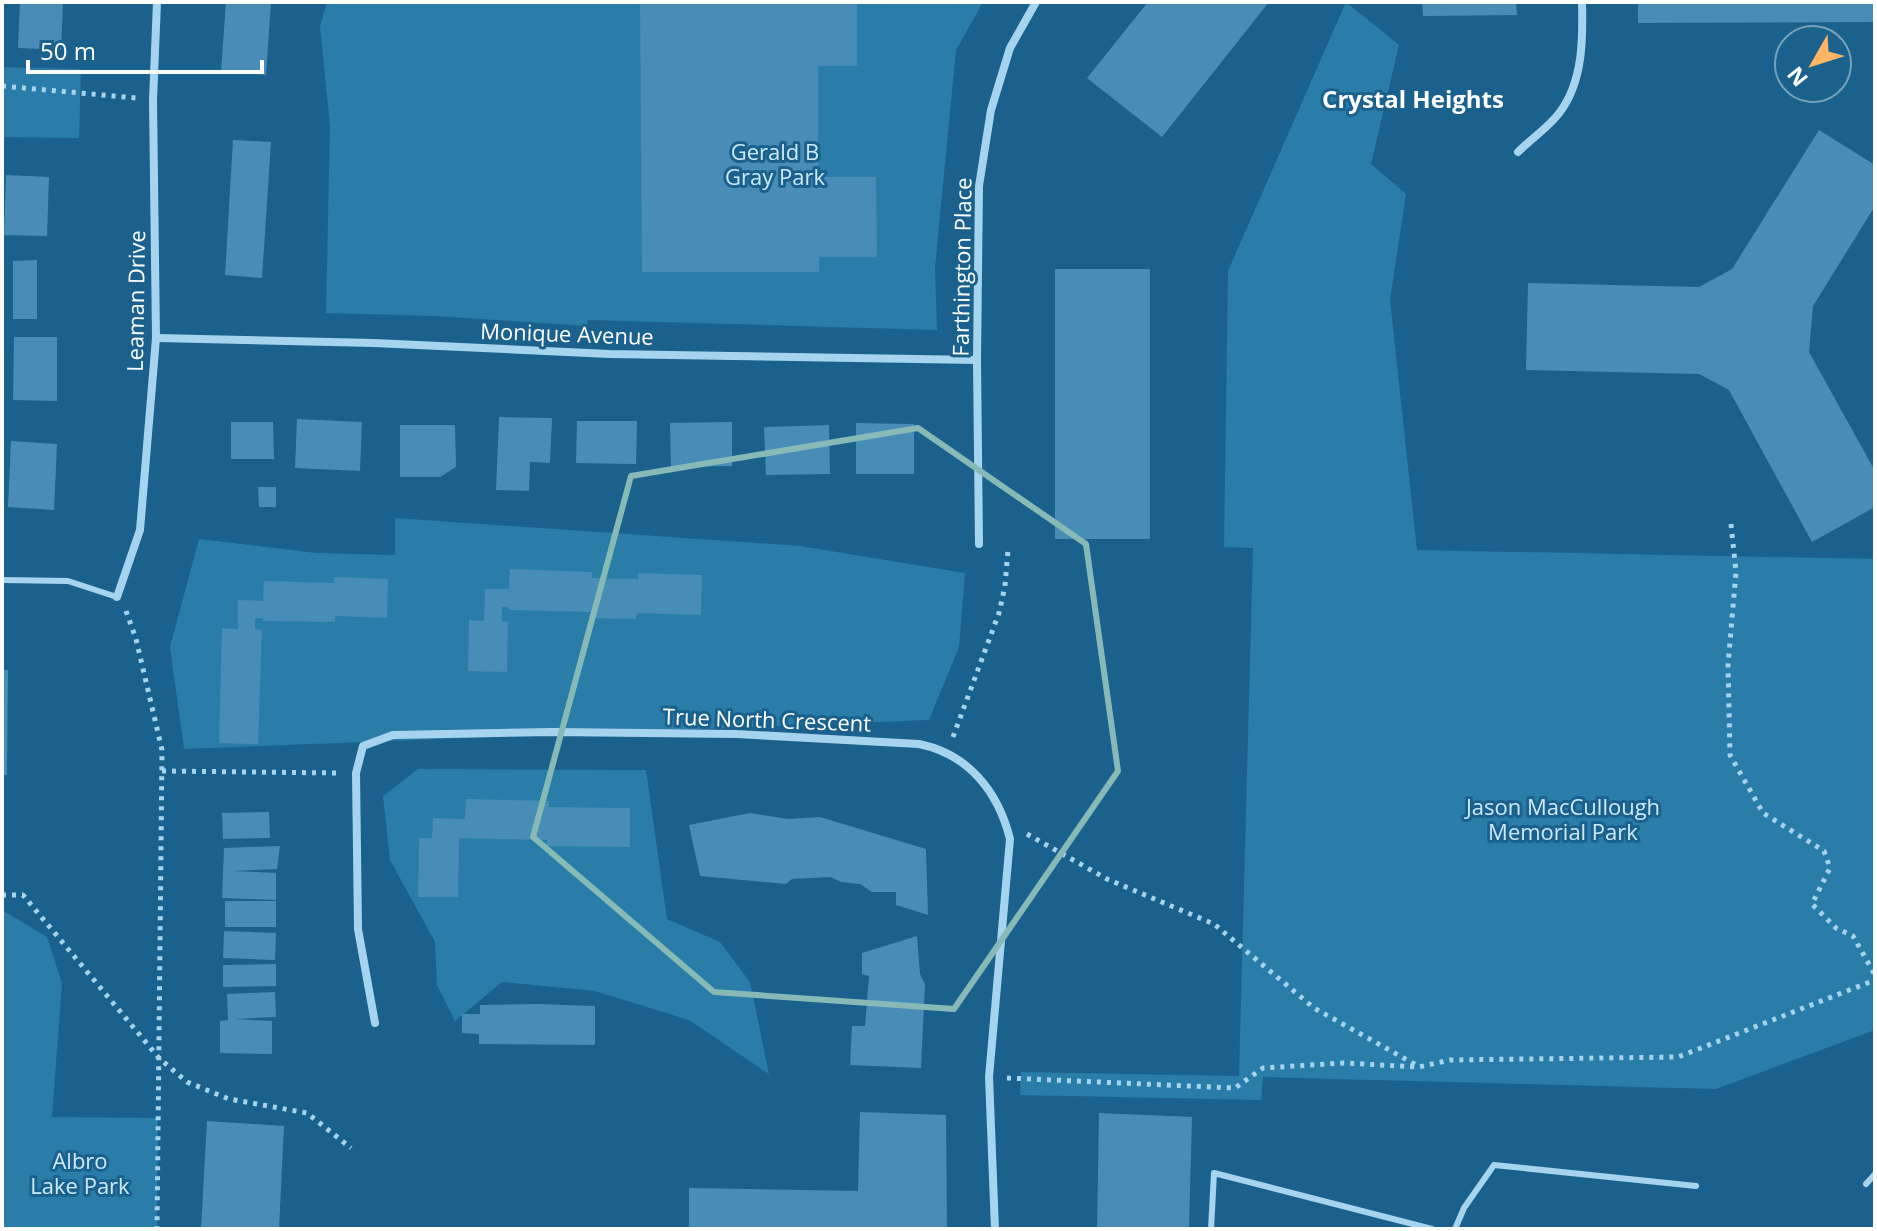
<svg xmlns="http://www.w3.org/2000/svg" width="1877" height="1231" viewBox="0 0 1877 1231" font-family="'Open Sans',sans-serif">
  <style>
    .green { fill: #2a7ca9 }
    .building { fill: #478db7 }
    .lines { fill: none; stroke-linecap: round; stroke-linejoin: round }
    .path { stroke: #a6d4ee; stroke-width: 5; stroke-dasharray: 4 6; stroke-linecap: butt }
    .service { stroke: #a6d4ee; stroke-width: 6 }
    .minor { stroke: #a6d4ee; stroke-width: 8 }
    .marked { fill: none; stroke: #87bab6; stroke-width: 6; stroke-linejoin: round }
    .labels { text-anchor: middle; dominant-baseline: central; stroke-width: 6; stroke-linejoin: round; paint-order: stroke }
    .park-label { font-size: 22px; fill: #cceafa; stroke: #1a628d }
    .street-label { font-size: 22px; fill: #fff; stroke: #1a628d }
    .neighbourhood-label { font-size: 24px; font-weight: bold; fill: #fff; stroke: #1a628d }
  </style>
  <rect width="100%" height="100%" fill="#1a628d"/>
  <g class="green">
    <polygon points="327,2 983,2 956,50 935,267 937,330 588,320 587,326 435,316 326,313 330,126 320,26"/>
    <polygon points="1346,2 1399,45 1371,164 1406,194 1390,300 1417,550 1875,559 1875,1030 1716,1089 1263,1077 1261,1100 1020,1095 1021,1072 1239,1076 1253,548 1224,547 1228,271"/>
    <polygon points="2,67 81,69 79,138 2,137"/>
    <polygon points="395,518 800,546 965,573 959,647 929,720 184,749 170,647 199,539 316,553 395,555"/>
    <polygon points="418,769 646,770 667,919 720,942 750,982 769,1074 689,1020 595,991 502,982 455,1021 437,985 435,942 390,860 383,796"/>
    <polygon points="2,910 47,937 62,983 52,1117 158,1118 157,1229 2,1229"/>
  </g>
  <g class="building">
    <polygon points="20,2 63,2 61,50 18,48"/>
    <polygon points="226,2 271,2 266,75 221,71"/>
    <polygon points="640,2 857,2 857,66 818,66 818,177 876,177 877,257 819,257 819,272 642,272"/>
    <polygon points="1148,2 1269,2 1162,137 1087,78"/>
    <polygon points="1422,2 1516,2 1517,15 1423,16"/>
    <polygon points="1638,2 1875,2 1875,22 1638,23"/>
    <polygon points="1819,130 1875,165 1875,206 1813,306 1809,352 1875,471 1875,507 1812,542 1729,390 1699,374 1526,370 1528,283 1699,287 1732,269"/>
    <polygon points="233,140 271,142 262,278 225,275"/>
    <polygon points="6,175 49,177 47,236 4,235"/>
    <polygon points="37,260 37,319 13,319 13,261"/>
    <rect x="1055" y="269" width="95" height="270"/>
    <polygon points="14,337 57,337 57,401 13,400"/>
    <polygon points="499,417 552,418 550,463 530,462 529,491 496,490"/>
    <polygon points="297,419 362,422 360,471 295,468"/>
    <polygon points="577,421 637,421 636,464 576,463"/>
    <polygon points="231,422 273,422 274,459 231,459"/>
    <polygon points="732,422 732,466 671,467 670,423"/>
    <polygon points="856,423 914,424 914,474 856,474"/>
    <polygon points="400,425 455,425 456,467 440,477 400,477"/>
    <polygon points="829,425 830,474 766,475 764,427"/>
    <polygon points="11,441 57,444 54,510 8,507"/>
    <polygon points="258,487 276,487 276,507 259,507"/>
    <polygon points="510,569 592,572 592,578 638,579 638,573 702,575 701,615 637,613 636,619 591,618 591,612 509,610 509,607 502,607 502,621 508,622 507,672 468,671 469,620 484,621 485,589 509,589"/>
    <polygon points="334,577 388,579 387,618 335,616 335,622 263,621 263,618 255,618 255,629 262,630 258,744 219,743 222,628 238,629 238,600 263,601 264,581 334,583"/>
    <polygon points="2,670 8,670 7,775 2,775"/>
    <polygon points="466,799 549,801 549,807 630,808 630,847 546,846 547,840 459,838 458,897 418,897 419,838 432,838 433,818 465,819"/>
    <polygon points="269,812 270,838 223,839 222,813"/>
    <polygon points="750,813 788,819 820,817 926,849 928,915 896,905 896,892 872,892 860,884 841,882 831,877 792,879 786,884 700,876 689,825"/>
    <polygon points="280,846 277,869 231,871 276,873 276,900 222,898 224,848"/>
    <rect x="225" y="901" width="51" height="26"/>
    <polygon points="224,931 276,933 275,960 223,958"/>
    <polygon points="917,936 920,974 925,984 921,1068 850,1065 852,1026 865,1026 869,976 862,974 862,953"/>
    <polygon points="276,964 276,986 223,987 223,965"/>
    <polygon points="275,992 276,1017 234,1019 272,1021 272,1054 220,1053 220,1021 228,1020 227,994"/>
    <polygon points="538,1004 595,1006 595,1045 479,1044 479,1034 462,1033 462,1014 480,1014 480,1005"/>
    <polygon points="860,1112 946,1115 947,1229 689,1229 689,1188 858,1191"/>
    <polygon points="1099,1113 1192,1117 1189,1229 1097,1229"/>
    <polygon points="207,1121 284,1126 279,1229 201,1229"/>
  </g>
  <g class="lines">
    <g class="path">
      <polyline points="2,86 136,98"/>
      <polyline points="1731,524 1736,572 1728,665 1730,755 1763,813 1824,851 1830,868 1812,904 1836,928 1853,936 1875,975"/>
      <polyline points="126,611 136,639 162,750 157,1229"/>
      <polyline points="953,737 999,613 1005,586 1008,550"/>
      <polyline points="162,771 339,773"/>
      <polyline points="1027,834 1107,879 1214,924 1314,1008 1418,1066"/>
      <polyline points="2,895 23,895 159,1058 187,1082 229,1099 307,1113 351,1148"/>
      <polyline points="1007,1078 1235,1088 1263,1068 1344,1063 1419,1067 1450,1060 1678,1057 1875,980"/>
    </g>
    <g class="service">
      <polyline points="2,580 68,581 117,597"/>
      <polyline points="1866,1184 1875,1174"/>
      <polyline points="1211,1229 1214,1173 1432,1229"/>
      <polyline points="1455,1229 1464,1208 1494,1165 1696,1186"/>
    </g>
    <g class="minor">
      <path d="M 1518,152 C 1531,139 1549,127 1560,112 C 1583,81 1583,39 1582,2"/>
      <polyline points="156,338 374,343 609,354 977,360"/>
      <polyline points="979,544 977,360 979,186 991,110 1010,48 1036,2"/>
      <polyline points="117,597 140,530 156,338 153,100 157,2"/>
      <path d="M 375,1023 L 358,929 L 356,773 L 363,746 L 393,735 L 552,732 L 737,734 L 919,744 C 968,754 998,791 1010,839 L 989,1077 L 995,1229"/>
    </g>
  </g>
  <path class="marked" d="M 918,428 L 1086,544 L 1118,771 L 954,1009 L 714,992 L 533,837 L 631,476 Z"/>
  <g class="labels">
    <g class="park-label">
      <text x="775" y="151">Gerald B<tspan x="775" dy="25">Gray Park</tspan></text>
      <text x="1563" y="806">Jason MacCullough<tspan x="1563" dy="25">Memorial Park</tspan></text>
      <text x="80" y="1160">Albro<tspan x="80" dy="25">Lake Park</tspan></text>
    </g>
    <g class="street-label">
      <text transform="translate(961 267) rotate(-89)">Farthington Place</text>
      <text transform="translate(135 301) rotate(-89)">Leaman Drive</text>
      <text transform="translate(567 333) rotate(2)">Monique Avenue</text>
      <text transform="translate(767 719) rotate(2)">True North Crescent</text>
    </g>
    <g class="neighbourhood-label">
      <text x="1413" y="98">Crystal Heights</text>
    </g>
  </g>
  <rect width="1877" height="1231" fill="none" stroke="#ffffff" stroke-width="8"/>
  <g transform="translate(1813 64) rotate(231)"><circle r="38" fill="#1a628d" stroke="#76a1bb" stroke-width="2"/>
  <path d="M0-6L14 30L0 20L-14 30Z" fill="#ffb563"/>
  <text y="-12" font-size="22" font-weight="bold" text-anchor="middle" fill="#ffffff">N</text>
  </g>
  <path d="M28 60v12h234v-12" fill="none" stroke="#ffffff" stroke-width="4"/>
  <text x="40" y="60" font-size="24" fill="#ffffff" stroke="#1a628d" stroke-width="6" paint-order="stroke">50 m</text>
</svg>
